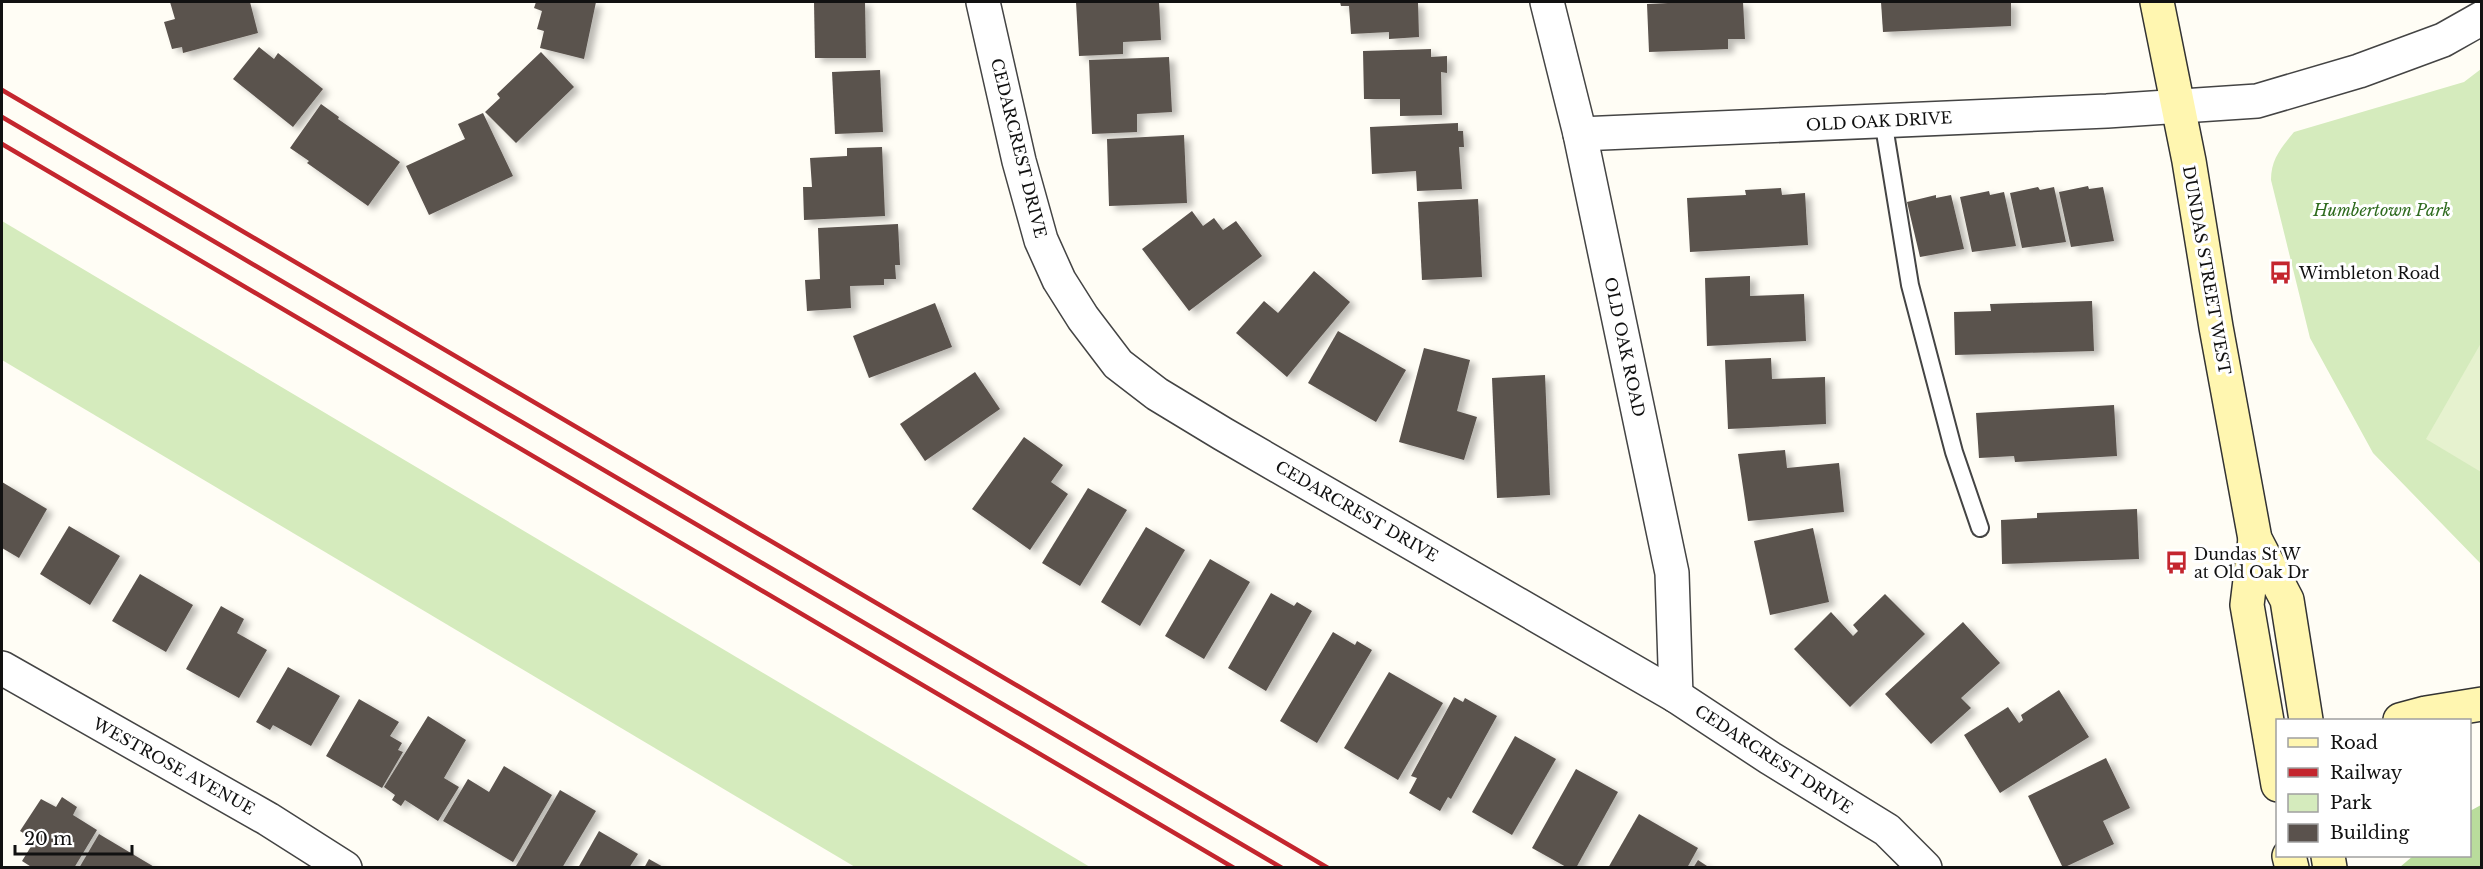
<svg xmlns="http://www.w3.org/2000/svg" width="2483" height="869" viewBox="0 0 2483 869" font-family="'Libre Baskerville',serif">
  <style>
    .green { fill: #d5ebbd }
    .forest { fill: #b9dc9c }
    .pitch { fill: #e6f2cf }
    .building { fill: #5a524d; filter: url(#shadow) }
    .lines { fill: none; stroke-linecap: round; stroke-linejoin: round }
    .lane-casing { stroke: #444; stroke-width: 20 }
    .street-casing { stroke: #444; stroke-width: 36 }
    .secondary-casing { stroke: #333; stroke-width: 36 }
    .lane { stroke: #fff; stroke-width: 16 }
    .street { stroke: #fff; stroke-width: 33 }
    .secondary { stroke: #fff6b0; stroke-width: 33 }
    .rail { stroke: #c4262e; stroke-width: 4.5 }
    .labels { text-anchor: middle; dominant-baseline: central; stroke-width: 6; stroke-linejoin: round; paint-order: stroke }
    .street-label { font-size: 16px; fill: #111; stroke: #fff }
    .park-label { font-size: 16px; font-style: italic; fill: #2f6b1f; stroke: #fff }
    .poi-label { font-size: 16px; fill: #111; stroke: #fff; text-anchor: start }
  </style>
  <defs>
    <filter id="shadow"><feDropShadow dx="6" dy="4" stdDeviation="3" flood-color="#0004"/></filter>
  </defs>
  <rect width="100%" height="100%" fill="#fffdf5"/>
  <g class="green">
    <path d="M 2481,69 L 2481,564 L 2373,453 L 2310,338 L 2271,180 C 2271,159 2281,148 2294,132 L 2464,82 Z"/>
    <polygon points="2,221 1090,867 855,867 2,360"/>
  </g>
  <polygon class="forest" points="2481,805 2481,867 2400,867 2413,856 2470,856 2470,811"/>
  <polygon class="pitch" points="2481,343 2481,472 2426,439"/>
  <g class="building">
    <polygon points="170,2 250,2 258,33 183,53 182,47 172,49 164,22 175,19"/>
    <polygon points="536,2 596,2 584,59 540,48 544,31 537,29 542,11 534,8"/>
    <polygon points="814,2 865,2 866,58 815,58"/>
    <polygon points="1076,2 1159,2 1161,40 1123,42 1123,54 1079,56"/>
    <polygon points="1340,2 1418,2 1419,37 1389,39 1389,32 1351,34 1349,6 1341,6"/>
    <polygon points="1689,2 1743,2 1745,39 1728,39 1728,49 1649,52 1647,4"/>
    <polygon points="1881,2 2011,2 2011,26 1883,32"/>
    <polygon points="259,47 274,59 278,53 323,89 293,127 233,79"/>
    <polygon points="1431,49 1431,57 1447,56 1447,73 1441,72 1442,115 1400,116 1400,99 1364,99 1363,51"/>
    <polygon points="541,52 574,87 516,143 485,112 500,98 497,94"/>
    <polygon points="1169,57 1172,112 1137,114 1137,132 1092,134 1089,60"/>
    <polygon points="880,70 883,132 835,134 832,72"/>
    <polygon points="321,104 339,117 338,119 400,162 368,206 307,163 309,161 290,148"/>
    <polygon points="483,113 513,176 429,215 406,166 465,139 458,124"/>
    <polygon points="1458,123 1458,131 1463,131 1464,147 1459,147 1462,189 1417,191 1416,171 1372,174 1370,127"/>
    <polygon points="1184,135 1187,203 1109,206 1107,139"/>
    <polygon points="882,147 885,216 804,220 803,187 812,187 810,158 847,156 847,148"/>
    <polygon points="2088,186 2089,189 2103,187 2114,241 2071,247 2059,192"/>
    <polygon points="2038,187 2040,190 2054,187 2066,242 2022,248 2010,193"/>
    <polygon points="1781,188 1782,195 1805,193 1808,245 1690,252 1687,198 1746,195 1745,190"/>
    <polygon points="1989,191 1990,195 2004,192 2016,246 1972,252 1960,197"/>
    <polygon points="1936,195 1936,198 1951,195 1964,249 1920,257 1907,202"/>
    <polygon points="1478,199 1482,277 1422,280 1418,202"/>
    <polygon points="1192,211 1203,226 1214,218 1223,230 1236,221 1262,256 1189,311 1142,249"/>
    <polygon points="898,224 900,265 895,265 896,279 884,279 884,285 850,286 851,308 807,311 805,280 820,279 818,228"/>
    <polygon points="1314,271 1350,302 1287,377 1236,333 1264,301 1278,313"/>
    <polygon points="1750,276 1750,296 1804,294 1806,341 1707,346 1705,278"/>
    <polygon points="2092,301 2094,351 1955,355 1954,312 1991,311 1990,304"/>
    <polygon points="935,303 952,347 869,378 853,336"/>
    <polygon points="1338,331 1406,370 1376,422 1308,383"/>
    <polygon points="1424,348 1470,360 1457,411 1477,417 1464,460 1399,442"/>
    <polygon points="1771,358 1772,379 1825,377 1826,424 1728,429 1725,360"/>
    <polygon points="975,372 1000,409 925,461 900,424"/>
    <polygon points="1545,375 1550,495 1497,498 1492,378"/>
    <polygon points="2114,405 2117,456 2015,462 2014,456 1979,458 1976,413"/>
    <polygon points="1024,437 1063,465 1051,482 1068,494 1030,550 972,509"/>
    <polygon points="1785,450 1787,468 1839,463 1844,512 1748,521 1738,454"/>
    <polygon points="2,482 47,509 19,558 2,548"/>
    <polygon points="1088,488 1127,510 1080,586 1042,563"/>
    <polygon points="2137,509 2139,559 2002,564 2001,520 2037,518 2037,513"/>
    <polygon points="69,526 120,556 90,605 40,574"/>
    <polygon points="1146,527 1185,550 1140,626 1101,602"/>
    <polygon points="1813,528 1829,602 1770,615 1754,541"/>
    <polygon points="1210,559 1250,582 1204,659 1165,636"/>
    <polygon points="140,574 193,605 166,652 112,621"/>
    <polygon points="1271,593 1294,606 1297,602 1312,611 1266,691 1228,668"/>
    <polygon points="1885,594 1925,634 1850,707 1794,649 1831,612 1853,636 1858,631 1853,625"/>
    <polygon points="221,606 244,619 237,633 267,650 239,698 186,669"/>
    <polygon points="1963,622 2000,663 1961,698 1971,708 1931,744 1885,694"/>
    <polygon points="1333,632 1355,645 1357,641 1372,650 1317,743 1280,721"/>
    <polygon points="288,667 340,696 311,746 273,725 270,730 256,722"/>
    <polygon points="1389,672 1443,703 1398,780 1344,748"/>
    <polygon points="2059,690 2089,737 2000,793 1964,735 2008,707 2019,723 2023,720 2021,715"/>
    <polygon points="1454,697 1463,702 1465,698 1497,716 1451,799 1448,797 1440,811 1409,793 1417,778 1411,776"/>
    <polygon points="359,699 399,722 390,736 402,743 398,750 403,752 382,788 326,756"/>
    <polygon points="428,716 466,740 444,778 459,787 438,821 405,800 401,806 392,800 395,795 384,787"/>
    <polygon points="1515,736 1556,759 1512,835 1472,812"/>
    <polygon points="2106,758 2130,808 2103,821 2114,844 2063,868 2028,796"/>
    <polygon points="504,766 552,795 513,862 443,821 468,779 489,792"/>
    <polygon points="1576,769 1618,792 1576,868 1568,868 1532,848"/>
    <polygon points="560,790 596,811 562,868 519,868 516,866"/>
    <polygon points="62,797 77,807 73,815 97,830 74,868 33,868 22,861 35,840 20,831 41,799 56,807"/>
    <polygon points="1639,814 1698,848 1687,868 1608,868"/>
    <polygon points="599,831 638,854 629,868 578,868"/>
    <polygon points="99,834 156,868 79,868"/>
    <polygon points="649,859 665,868 644,868"/>
    <polygon points="1698,860 1710,868 1693,868"/>
  </g>
  <g class="lines">
    <defs>
      <polyline id="lane" points="1883,120 1910,285 1954,452 1980,528"/>
      <g id="street">
        <polyline points="983,2 1019,161 1041,240 1059,280 1083,318 1118,364 1157,394 1223,434 1676,696 1770,758 1887,830 1925,868"/>
        <polyline points="1547,2 1580,134 1672,573 1676,696"/>
        <polyline points="1580,134 2107,111 2257,101 2359,71 2443,40 2482,18"/>
        <polyline points="2,668 268,819 345,868"/>
      </g>
      <g id="secondary">
        <polyline points="2157,2 2189,161 2216,327 2255,539 2287,600 2306,720"/>
        <polyline points="2255,539 2247,605 2278,785"/>
        <polyline points="2400,720 2426,713 2482,704"/>
        <polyline points="2289,856 2292,868"/>
        <polyline points="2328,856 2330,868"/>
      </g>
    </defs>
    <use href="#lane" class="lane-casing"/>
    <use href="#street" class="street-casing"/>
    <use href="#secondary" class="secondary-casing"/>
    <use href="#lane" class="lane"/>
    <use href="#street" class="street"/>
    <use href="#secondary" class="secondary"/>
    <g class="rail">
      <polyline points="2,90 1328,868"/>
      <polyline points="2,117 1282,868"/>
      <polyline points="2,144 1234,868"/>
    </g>
  </g>
  <defs>
    <symbol id="bus-bare" viewBox="-9 -9 18 18"><path d="M-5-6H5V4H4V6H2V4H-2V6H-4V4H-5ZM-3.5-4V0h7V-4ZM-3.5 1.2v1.5H-2V1.2ZM2 1.2v1.5H3.5V1.2Z" fill="#c4262e" stroke="#fff" stroke-width="2.5" paint-order="stroke"/></symbol>
  </defs>
  <g fill-rule="evenodd">
    <use href="#bus-bare" x="2264" y="256" width="33" height="33"/>
    <use href="#bus-bare" x="2160" y="546" width="33" height="33"/>
  </g>
  <g class="labels">
    <g class="street-label">
      <text transform="translate(1879 121) rotate(-3)">OLD OAK DRIVE</text>
      <text transform="translate(1019 148) rotate(76)">CEDARCREST DRIVE</text>
      <text transform="translate(2207 270) rotate(80)">DUNDAS STREET WEST</text>
      <text transform="translate(1625 347) rotate(78)">OLD OAK ROAD</text>
      <text transform="translate(1357 511) rotate(30)">CEDARCREST DRIVE</text>
      <text transform="translate(1774 759) rotate(33)">CEDARCREST DRIVE</text>
      <text transform="translate(174 766) rotate(29)">WESTROSE AVENUE</text>
    </g>
    <g class="park-label">
      <text x="2382" y="210">Humbertown Park</text>
    </g>
    <g class="poi-label">
      <text x="2299" y="273">Wimbleton Road</text>
      <text x="2194" y="554">Dundas St W<tspan x="2194" dy="18">at Old Oak Dr</tspan></text>
    </g>
  </g>
  <rect width="2483" height="869" fill="none" stroke="#111111" stroke-width="6"/>
  <rect x="2276" y="719" width="195" height="138" fill="#ffffff" stroke="#a0a0a0" stroke-width="1.5"/>
  <rect x="2288" y="738" width="30" height="9" fill="#fff6b0" stroke="#a0a0a0" stroke-width="1.5"/>
  <text x="2330" y="749" font-size="18" fill="#111111">Road</text>
  <rect x="2288" y="768" width="30" height="9" fill="#c4262e" stroke="#a0a0a0" stroke-width="1.5"/>
  <text x="2330" y="779" font-size="18" fill="#111111">Railway</text>
  <rect x="2288" y="794" width="30" height="18" fill="#d5ebbd" stroke="#a0a0a0" stroke-width="1.5"/>
  <text x="2330" y="809" font-size="18" fill="#111111">Park</text>
  <rect x="2288" y="824" width="30" height="18" fill="#5a524d" stroke="#a0a0a0" stroke-width="1.5"/>
  <text x="2330" y="839" font-size="18" fill="#111111">Building</text>
  <path d="M15 845v9h117v-9" fill="none" stroke="#111111" stroke-width="3"/>
  <text x="24" y="845" font-size="18" fill="#111111" stroke="#ffffff" stroke-width="4.5" paint-order="stroke">20 m</text>
</svg>
